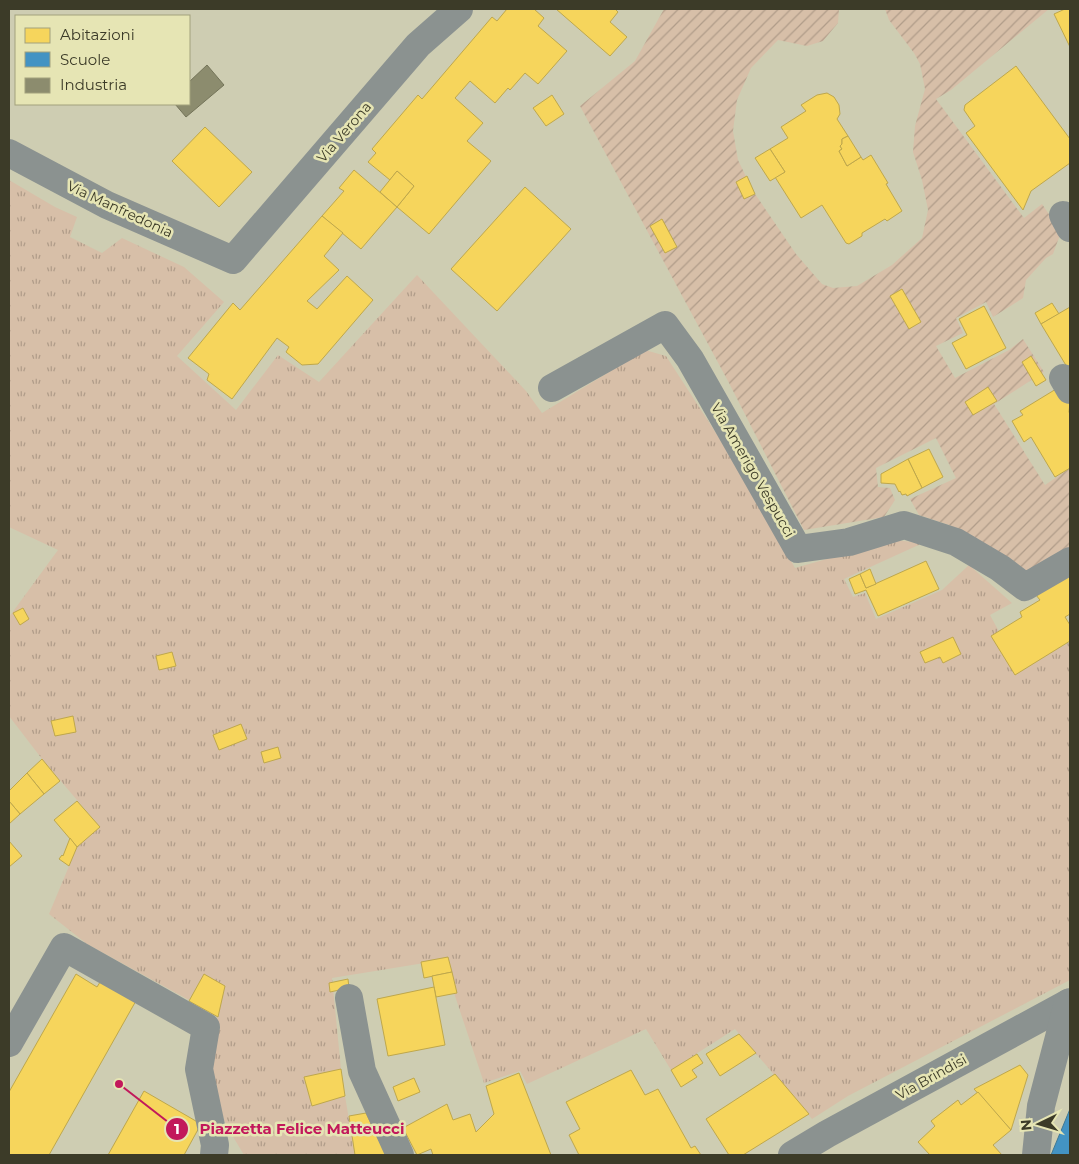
<svg xmlns="http://www.w3.org/2000/svg" width="1079" height="1164" viewBox="0 0 1079 1164" font-family="Montserrat,sans-serif">
  <style>
    .grass { fill: url(#grass-tufts) }
    .garden { fill: url(#garden-furrows) }
    .homes { fill: #f6d55c; stroke: #bea74c }
    .schools { fill: #4393c3; stroke: #417994 }
    .industry { fill: #8c8c6e; stroke: #747459 }
    .lines { fill: none; stroke-linecap: round; stroke-linejoin: round }
    .minor { stroke: #8b9290; stroke-width: 28 }
    .labels { text-anchor: middle; dominant-baseline: central; stroke-width: 5; stroke-linejoin: round; paint-order: stroke }
    .street-label { font-size: 14px; fill: #3c3b28; stroke: #e6e5b4 }
    .leader { fill: none; stroke: #c2185b; stroke-width: 2 }
    .callout-dot { fill: #c2185b; stroke: #e6e5b4; stroke-width: 2 }
    .mark-label { font-size: 15px; text-anchor: middle; font-weight: bold; fill: #fff }
    .callout-label { font-size: 15px; text-anchor: middle; font-weight: bold; fill: #c2185b; stroke: #e6e5b4; stroke-width: 5; stroke-linejoin: round; paint-order: stroke }
  </style>
  <defs>
    <pattern id="grass-tufts" width="24" height="20" patternUnits="userSpaceOnUse" patternTransform="scale(1.25)"><rect width="24" height="20" fill="#d7bfa8"/><path d="M3 7l-1-3M5 7V3M7 7l1-3M15 17l-1-3M17 17v-4M19 17l1-3" fill="none" stroke="#b09c89"/></pattern>
    <pattern id="garden-furrows" width="10" height="10" patternUnits="userSpaceOnUse" patternTransform="scale(1.25)"><rect width="10" height="10" fill="#d7bfa8"/><path d="M-1 1l2-2M0 10L10 0M9 11l2-2" fill="none" stroke="#b09c89"/></pattern>
  </defs>
  <rect width="100%" height="100%" fill="#cecdb2"/>
  <path class="grass" d="M 9,180 L 55,207 L 77,217 L 70,237 L 102,253 L 122,238 L 184,267 L 224,302 L 177,356 L 236,410 L 278,355 L 319,382 L 417,275 L 526,391 L 542,413 L 645,350 L 666,356 L 738,467 L 795,568 L 894,540 L 923,543 L 844,579 L 853,597 L 865,593 L 876,619 L 942,590 L 969,565 L 1012,603 L 990,615 L 1020,670 L 1070,642 L 1070,980 L 848,1096 L 812,1119 L 735,1029 L 671,1070 L 646,1029 L 527,1084 L 520,1071 L 484,1083 L 443,960 L 332,978 L 341,1069 L 304,1078 L 312,1106 L 345,1096 L 355,1155 L 244,1155 C 234,1138 222,1119 215,1100 C 204,1072 218,1015 224,986 L 204,974 L 189,1000 L 87,944 L 49,914 L 77,847 L 100,827 L 42,759 L 9,716 L 9,617 L 58,550 L 9,527 Z"/>
  <polygon class="garden" points="664,9 839,9 838,23 823,41 807,46 778,40 751,68 737,100 733,131 738,160 753,191 796,254 822,284 833,288 857,286 892,265 922,238 928,210 922,180 913,152 915,126 925,89 920,64 914,53 889,20 885,9 1049,9 951,90 936,99 1024,218 1042,204 1061,232 1053,254 1046,258 1026,280 1023,298 993,317 986,302 956,318 963,333 936,346 955,378 1009,350 1023,339 1044,372 994,404 1045,485 1070,468 1070,551 1026,575 949,525 919,515 910,499 956,478 936,438 876,468 878,487 890,488 895,500 884,517 804,530 729,383 580,106 635,61"/>
  <g class="homes">
    <polygon points="507,9 534,9 544,18 538,26 567,51 538,84 525,73 510,90 508,88 495,103 470,81 455,98 483,123 467,141 491,161 429,234 397,207 414,186 397,171 390,180 368,162 376,153 372,149 418,95 422,99 492,17 497,21"/>
    <polygon points="556,9 615,9 618,12 610,22 627,37 610,56"/>
    <polygon points="1065,9 1070,9 1070,47 1054,14"/>
    <polygon points="1016,66 1070,139 1070,163 1031,191 1023,210 966,133 975,126 964,110 965,105"/>
    <polygon points="827,93 834,97 839,105 840,114 837,119 848,136 842,139 842,144 840,146 842,149 839,151 847,166 861,157 863,160 871,155 888,183 886,184 902,211 887,221 885,219 862,233 862,236 849,244 846,243 822,205 801,218 775,177 785,172 770,149 788,138 781,127 806,111 801,105 817,95"/>
    <polygon points="552,95 564,114 546,126 533,108"/>
    <polygon points="205,127 252,172 219,207 172,161"/>
    <polygon points="848,136 861,157 847,166 839,151 842,149 840,146 842,144 842,139"/>
    <polygon points="770,149 785,172 770,181 755,158"/>
    <polygon points="354,170 397,207 361,249 322,216 344,191 339,188"/>
    <polygon points="397,171 414,186 397,207 380,192"/>
    <polygon points="747,176 755,194 744,199 736,182"/>
    <polygon points="525,187 571,229 497,311 451,269"/>
    <polygon points="322,216 343,233 324,256 339,270 307,301 317,309 347,276 373,300 318,364 302,365 286,352 289,347 277,338 232,399 207,380 209,374 188,358 233,303 240,310"/>
    <polygon points="662,219 677,247 665,253 650,226"/>
    <polygon points="902,289 921,322 909,329 890,296"/>
    <polygon points="1052,303 1059,314 1041,324 1035,313"/>
    <polygon points="984,306 1006,348 966,369 952,343 967,335 959,319"/>
    <polygon points="1070,307 1070,365 1067,367 1041,324"/>
    <polygon points="1031,356 1046,380 1036,386 1022,362"/>
    <polygon points="1061,386 1070,402 1069,412 1070,414 1070,468 1055,477 1031,437 1024,442 1012,421 1023,415 1020,411"/>
    <polygon points="988,387 997,401 973,415 965,402"/>
    <polygon points="929,449 943,477 922,488 908,459"/>
    <polygon points="908,459 922,488 907,496 906,494 902,495 900,491 899,492 895,484 881,483 881,474"/>
    <polygon points="926,561 939,589 878,616 866,590 855,594 849,579 860,574 866,588"/>
    <polygon points="870,569 876,584 866,588 860,574"/>
    <polygon points="1070,575 1070,614 1065,617 1070,625 1070,641 1015,675 991,636 1022,617 1020,612 1040,600 1036,595"/>
    <polygon points="23,608 29,619 20,625 13,613"/>
    <polygon points="953,637 961,654 943,663 940,657 925,663 920,652"/>
    <polygon points="172,652 176,666 159,670 156,656"/>
    <polygon points="73,716 76,732 55,736 51,721"/>
    <polygon points="241,724 247,739 219,750 213,735"/>
    <polygon points="278,747 281,758 264,763 261,752"/>
    <polygon points="42,759 60,781 44,794 27,773"/>
    <polygon points="27,773 44,794 20,814 9,801 9,791"/>
    <polygon points="9,801 20,814 9,824"/>
    <polygon points="77,801 100,827 77,847 54,820"/>
    <polygon points="70,838 77,847 69,866 59,859 62,855 63,856"/>
    <polygon points="9,841 22,856 9,867"/>
    <polygon points="448,957 452,972 424,978 421,962"/>
    <polygon points="452,972 457,993 436,997 432,976"/>
    <polygon points="76,974 97,987 102,979 137,999 49,1155 9,1155 9,1092"/>
    <polygon points="204,974 225,986 218,1017 189,1001"/>
    <polygon points="348,979 349,988 330,992 329,983"/>
    <polygon points="434,987 445,1045 388,1056 377,999"/>
    <polygon points="739,1034 756,1053 720,1076 706,1054"/>
    <polygon points="697,1054 703,1063 692,1070 697,1077 681,1087 671,1070"/>
    <polygon points="1020,1065 1028,1075 1011,1130 974,1089"/>
    <polygon points="341,1069 345,1096 312,1106 304,1077"/>
    <polygon points="631,1070 645,1095 658,1089 691,1148 695,1146 701,1155 579,1155 569,1135 580,1129 566,1102"/>
    <polygon points="519,1073 551,1155 433,1155 431,1149 417,1155 403,1128 447,1104 453,1120 470,1114 476,1132 494,1114 486,1086"/>
    <polygon points="775,1074 809,1114 743,1155 729,1155 706,1119"/>
    <polygon points="414,1078 420,1092 398,1101 393,1087"/>
    <polygon points="144,1091 201,1124 184,1155 108,1155"/>
    <polygon points="978,1092 1011,1130 993,1145 1002,1155 930,1155 918,1142 935,1126 931,1121 958,1100 961,1105"/>
    <polygon points="366,1113 386,1155 355,1155 349,1116"/>
  </g>
  <polygon class="schools" points="1070,1109 1070,1155 1051,1155"/>
  <polygon class="industry" points="207,65 224,85 186,117 175,104 189,104 189,82"/>
  <g class="lines">
    <g class="minor">
      <polyline points="9,153 107,205 233,260 418,45 459,9"/>
      <polyline points="1063,215 1070,228"/>
      <polyline points="1063,378 1070,390"/>
      <polyline points="552,388 665,325 690,359 798,549 849,542 904,525 956,542 1000,568 1025,587 1070,561"/>
      <polyline points="349,998 362,1071 400,1155"/>
      <polyline points="9,1043 64,947 206,1027 199,1069 215,1145 214,1155"/>
      <polyline points="792,1155 827,1134 1070,1002"/>
      <polyline points="1036,1155 1041,1106 1068,1003"/>
    </g>
  </g>
  <g class="labels">
    <g class="street-label">
      <text transform="translate(344 132) rotate(-49)">Via Verona</text>
      <text transform="translate(120 209) rotate(25)">Via Manfredonia</text>
      <text transform="translate(753 470) rotate(60)">Via Amerigo Vespucci</text>
      <text transform="translate(931 1077) rotate(-29)">Via Brindisi</text>
    </g>
  </g>
  <path class="leader" d="M119 1084L177 1129"/>
  <g class="callout-dot">
    <circle cx="119" cy="1084" r="5"/>
    <circle cx="177" cy="1129" r="12"/>
  </g>
  <g class="mark-label">
    <text x="177" y="1134">1</text>
  </g>
  <g class="callout-label">
    <text x="302" y="1134">Piazzetta Felice Matteucci</text>
  </g>
  <rect width="1079" height="1164" fill="none" stroke="#3c3b28" stroke-width="20"/>
  <rect x="15" y="15" width="175" height="90" fill="#e6e5b4" stroke="#a2a17c"/>
  <rect x="25" y="28" width="25" height="15" fill="#f6d55c" stroke="#a2a17c"/>
  <text x="60" y="40" font-size="15" fill="#3c3b28">Abitazioni</text>
  <rect x="25" y="52" width="25" height="15" fill="#4393c3" stroke="#a2a17c"/>
  <text x="60" y="65" font-size="15" fill="#3c3b28">Scuole</text>
  <rect x="25" y="78" width="25" height="15" fill="#8c8c6e" stroke="#a2a17c"/>
  <text x="60" y="90" font-size="15" fill="#3c3b28">Industria</text>
  <g transform="translate(1039 1124) rotate(265)" stroke="#e6e5b4" stroke-width="4" paint-order="stroke">
  <path d="M0-4L9 19L0 12L-9 19Z" fill="#3c3b28"/>
  <text y="-8" font-size="14" font-weight="bold" text-anchor="middle" fill="#3c3b28">N</text>
  </g>
</svg>
